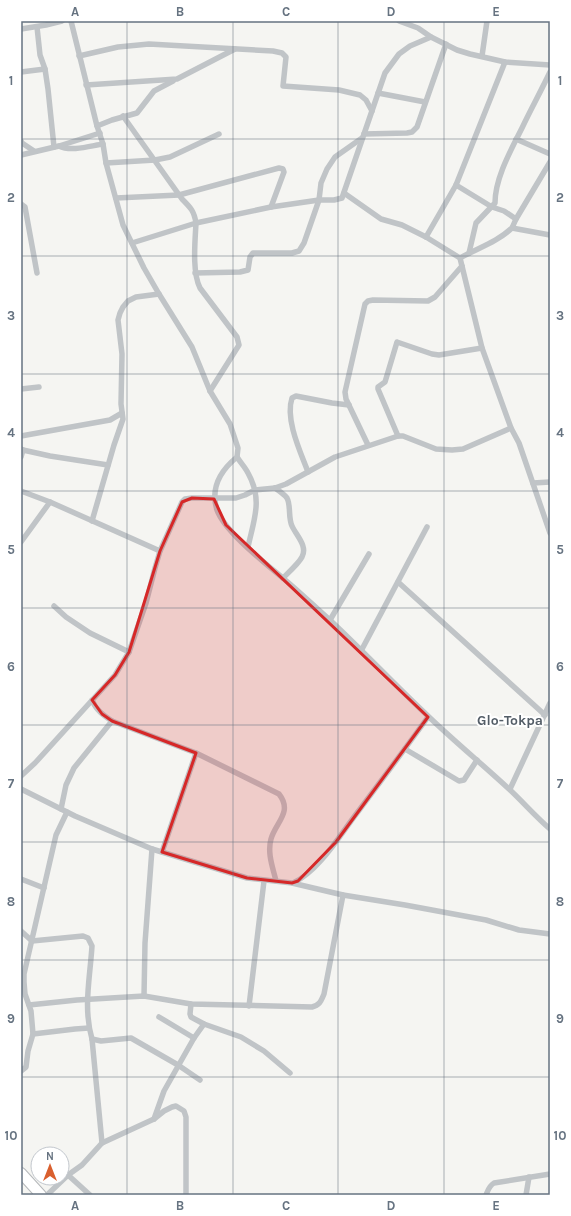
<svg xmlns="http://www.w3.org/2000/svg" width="571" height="1216" viewBox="0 0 571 1216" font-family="Karla,sans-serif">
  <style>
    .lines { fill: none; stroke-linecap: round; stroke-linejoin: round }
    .highway-casing { stroke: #b5b8bb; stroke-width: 12 }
    .street { stroke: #c0c4c7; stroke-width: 5.5 }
    .highway { stroke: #fff; stroke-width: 10 }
    .marked { fill: #d62828; fill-opacity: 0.2; stroke: #d62828; stroke-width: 3; stroke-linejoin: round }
    .grid { fill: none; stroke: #667381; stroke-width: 1; stroke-opacity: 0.55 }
    .labels { text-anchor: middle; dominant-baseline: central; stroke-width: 4; stroke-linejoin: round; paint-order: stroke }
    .quarter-label { font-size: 14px; font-weight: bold; fill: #535d67; stroke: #fff }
    .neatline { fill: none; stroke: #667381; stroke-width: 1.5 }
    .grid-label { font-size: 13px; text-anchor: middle; font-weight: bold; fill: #667381 }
  </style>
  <rect width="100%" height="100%" fill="#f5f5f2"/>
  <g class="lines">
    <defs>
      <polyline id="highway" points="21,1173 41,1195"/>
    </defs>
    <use href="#highway" class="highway-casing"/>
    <g class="street">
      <path d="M 71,21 L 97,126 L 103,144 L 106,163 L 123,225 L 144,268 L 159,294 L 192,347 L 210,391 L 230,424 L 238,448 L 237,457 C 220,471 210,488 217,510 C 225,532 265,563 284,579 C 300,592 315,607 331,621 C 364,652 395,685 428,716 C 454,741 482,764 509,789 C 523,802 535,816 550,829"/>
      <polyline points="399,21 418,28 431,37 457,50 470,54 505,62 550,65"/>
      <polyline points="37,27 40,55 45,69 48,89 54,147"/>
      <polyline points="21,29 46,25 62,21"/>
      <polyline points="79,56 118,47 149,44 273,51 282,53 286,57 283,86 339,90 360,95 366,100 372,111"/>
      <polyline points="482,56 487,21"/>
      <polyline points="21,72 45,69"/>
      <polyline points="86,85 177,79 235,49"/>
      <polyline points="378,93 425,102"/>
      <path d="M 123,116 L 182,199 C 191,208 194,211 196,223 C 195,242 192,272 200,288 L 237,337 L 239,345 L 210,391"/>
      <polyline points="97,126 112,120 137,113 154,91 173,81"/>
      <polyline points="364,134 407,133 412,132 417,127 446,44"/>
      <polyline points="516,139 550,154"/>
      <polyline points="21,141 22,143 34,151"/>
      <path d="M 59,146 C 71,152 90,146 103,144"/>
      <polyline points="21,155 59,146 100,133"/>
      <polyline points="106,163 155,160 170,157 219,134"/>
      <polyline points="456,185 492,207 504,211 516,219"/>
      <polyline points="344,193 381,219 402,225 426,237 460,258 482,348 511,428 519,443 550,533"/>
      <polyline points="116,198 179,195 279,168 283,169 284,172 271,207"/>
      <polyline points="21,204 25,207 37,273"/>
      <polyline points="512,228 516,219 550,162"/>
      <polyline points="426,237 456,185 505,62"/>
      <polyline points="132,243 196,223 271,207 319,200 334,200 342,198 385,73 399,54 410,46 431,37"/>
      <path d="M 469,253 L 476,223 L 495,203 C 495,178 511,150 522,128 C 531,109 541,91 550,72"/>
      <path d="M 460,258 C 478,248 497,242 512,228 L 550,235"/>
      <polyline points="195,273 240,272 248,270 250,257 253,253 292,253 299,251 304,243 319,200 321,183 327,169 335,157 362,138"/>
      <polyline points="21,389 39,387"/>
      <polyline points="21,436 110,420 122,413"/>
      <polyline points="398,436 378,389 378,387 385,382 397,342 432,354 439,355 482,348"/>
      <polyline points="368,445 346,399 345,392 365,304 368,301 373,300 428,301 435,297 462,266"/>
      <polyline points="21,449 23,450 21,457"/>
      <polyline points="23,450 50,456 108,465"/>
      <path d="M 237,457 C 240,462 245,467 248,473 C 263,500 254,519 248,547"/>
      <path d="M 308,472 C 300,451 285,419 292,398 L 296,396 L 332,403 L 349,405"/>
      <polyline points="533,483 550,482"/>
      <path d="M 275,488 C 279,491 284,494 287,498 C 291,505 288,518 292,526 C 296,535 308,546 302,557 C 299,563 288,573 283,578"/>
      <polyline points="21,491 50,502 160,551"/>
      <polyline points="92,521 114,445 123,419 121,404 122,354 118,320 120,313 123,307 128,301 136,297 159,294"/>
      <polyline points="21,542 50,502"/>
      <polyline points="398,582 545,715"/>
      <polyline points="54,606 66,617 90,633 129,652"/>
      <polyline points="330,620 369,554"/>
      <polyline points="361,651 427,527"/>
      <path d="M 92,700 C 96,710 103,715 112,721 L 196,753 L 279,794 C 293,812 276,822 271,839 C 267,853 273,868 276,881"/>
      <polyline points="405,749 459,781 464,780 477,760"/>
      <polyline points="21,776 35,763 115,675 129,652 146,603 155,568 160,551 182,502 185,499 192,498 236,498 245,495 255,490 275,488 286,484 335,457 398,436 403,436 436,449 452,450 463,449 511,428"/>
      <polyline points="21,789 75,816 152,849 247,878 292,883 343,895 405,905 486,920 519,930 550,934"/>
      <polyline points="510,789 550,703"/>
      <polyline points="61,809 66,785 74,768 112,721"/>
      <polyline points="162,852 196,753"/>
      <polyline points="21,879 44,888"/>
      <path d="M 293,883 C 319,871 340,835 357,813 C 381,781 405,749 428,717"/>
      <path d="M 21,931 L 32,941 L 83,936 L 88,938 L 92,946 C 90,978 83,1008 92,1039 L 102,1143"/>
      <polyline points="144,996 145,943 152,849"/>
      <polyline points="191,1004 190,1014 191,1017 204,1024 241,1037 264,1051 290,1073"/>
      <path d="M 29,1005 L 77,1000 L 144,996 L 191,1004 L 312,1007 C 320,1005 321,1001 324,994 L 343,895"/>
      <polyline points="249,1006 264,881"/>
      <polyline points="159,1017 194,1038"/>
      <polyline points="33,1034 75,1029 89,1028"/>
      <polyline points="92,1039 101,1041 131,1038 178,1065 200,1080"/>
      <polyline points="21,1071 26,1067 28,1051 33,1034 31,1011 25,994 24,982 24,974 56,835 67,812"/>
      <polyline points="154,1119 164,1091 194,1038 204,1024"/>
      <polyline points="68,1175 90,1195"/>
      <polyline points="47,1195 68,1175 82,1165 102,1143 154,1119 164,1111 172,1107 176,1106 184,1111 186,1117 186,1195"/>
      <path d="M 486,1195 C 488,1190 489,1186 494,1183 L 550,1174"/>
      <polyline points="526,1195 529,1177"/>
    </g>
    <use href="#highway" class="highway"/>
  </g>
  <path class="marked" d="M 192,498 L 214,499 L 226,525 L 428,717 L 336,842 L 298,881 L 292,883 L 247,878 L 162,852 L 196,753 L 112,721 L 102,714 L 92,700 L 115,675 L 129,652 L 160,551 L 182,502 Z"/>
  <path class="grid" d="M 127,21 L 127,1195M 233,21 L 233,1195M 338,21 L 338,1195M 444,21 L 444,1195M 21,139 L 550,139M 21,256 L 550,256M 21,374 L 550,374M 21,491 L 550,491M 21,608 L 550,608M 21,725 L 550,725M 21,842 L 550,842M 21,960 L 550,960M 21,1077 L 550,1077"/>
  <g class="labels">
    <g class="quarter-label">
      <text x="510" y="720">Glo-Tokpa</text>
    </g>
  </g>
  <rect width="571" height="1216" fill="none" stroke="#ffffff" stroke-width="44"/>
  <g transform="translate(50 1166)"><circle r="19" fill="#ffffff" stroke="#c2c7cd"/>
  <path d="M0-3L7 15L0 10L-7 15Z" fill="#d95f2e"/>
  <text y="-6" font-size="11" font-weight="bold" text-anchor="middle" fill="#667381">N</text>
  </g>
  <rect x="22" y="22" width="527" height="1172" class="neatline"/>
  <g class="grid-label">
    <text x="75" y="16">A</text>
    <text x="180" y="16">B</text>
    <text x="286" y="16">C</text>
    <text x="391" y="16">D</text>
    <text x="496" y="16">E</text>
    <text x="11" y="85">1</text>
    <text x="560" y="85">1</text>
    <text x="11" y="202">2</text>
    <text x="560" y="202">2</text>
    <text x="11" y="320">3</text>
    <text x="560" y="320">3</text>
    <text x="11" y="437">4</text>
    <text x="560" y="437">4</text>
    <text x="11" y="554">5</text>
    <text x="560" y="554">5</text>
    <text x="11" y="671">6</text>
    <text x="560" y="671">6</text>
    <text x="11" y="788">7</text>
    <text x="560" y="788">7</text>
    <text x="11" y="906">8</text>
    <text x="560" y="906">8</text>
    <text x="11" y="1023">9</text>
    <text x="560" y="1023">9</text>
    <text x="11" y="1140">10</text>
    <text x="560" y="1140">10</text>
    <text x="75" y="1210">A</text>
    <text x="180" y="1210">B</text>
    <text x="286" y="1210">C</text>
    <text x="391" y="1210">D</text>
    <text x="496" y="1210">E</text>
  </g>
</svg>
